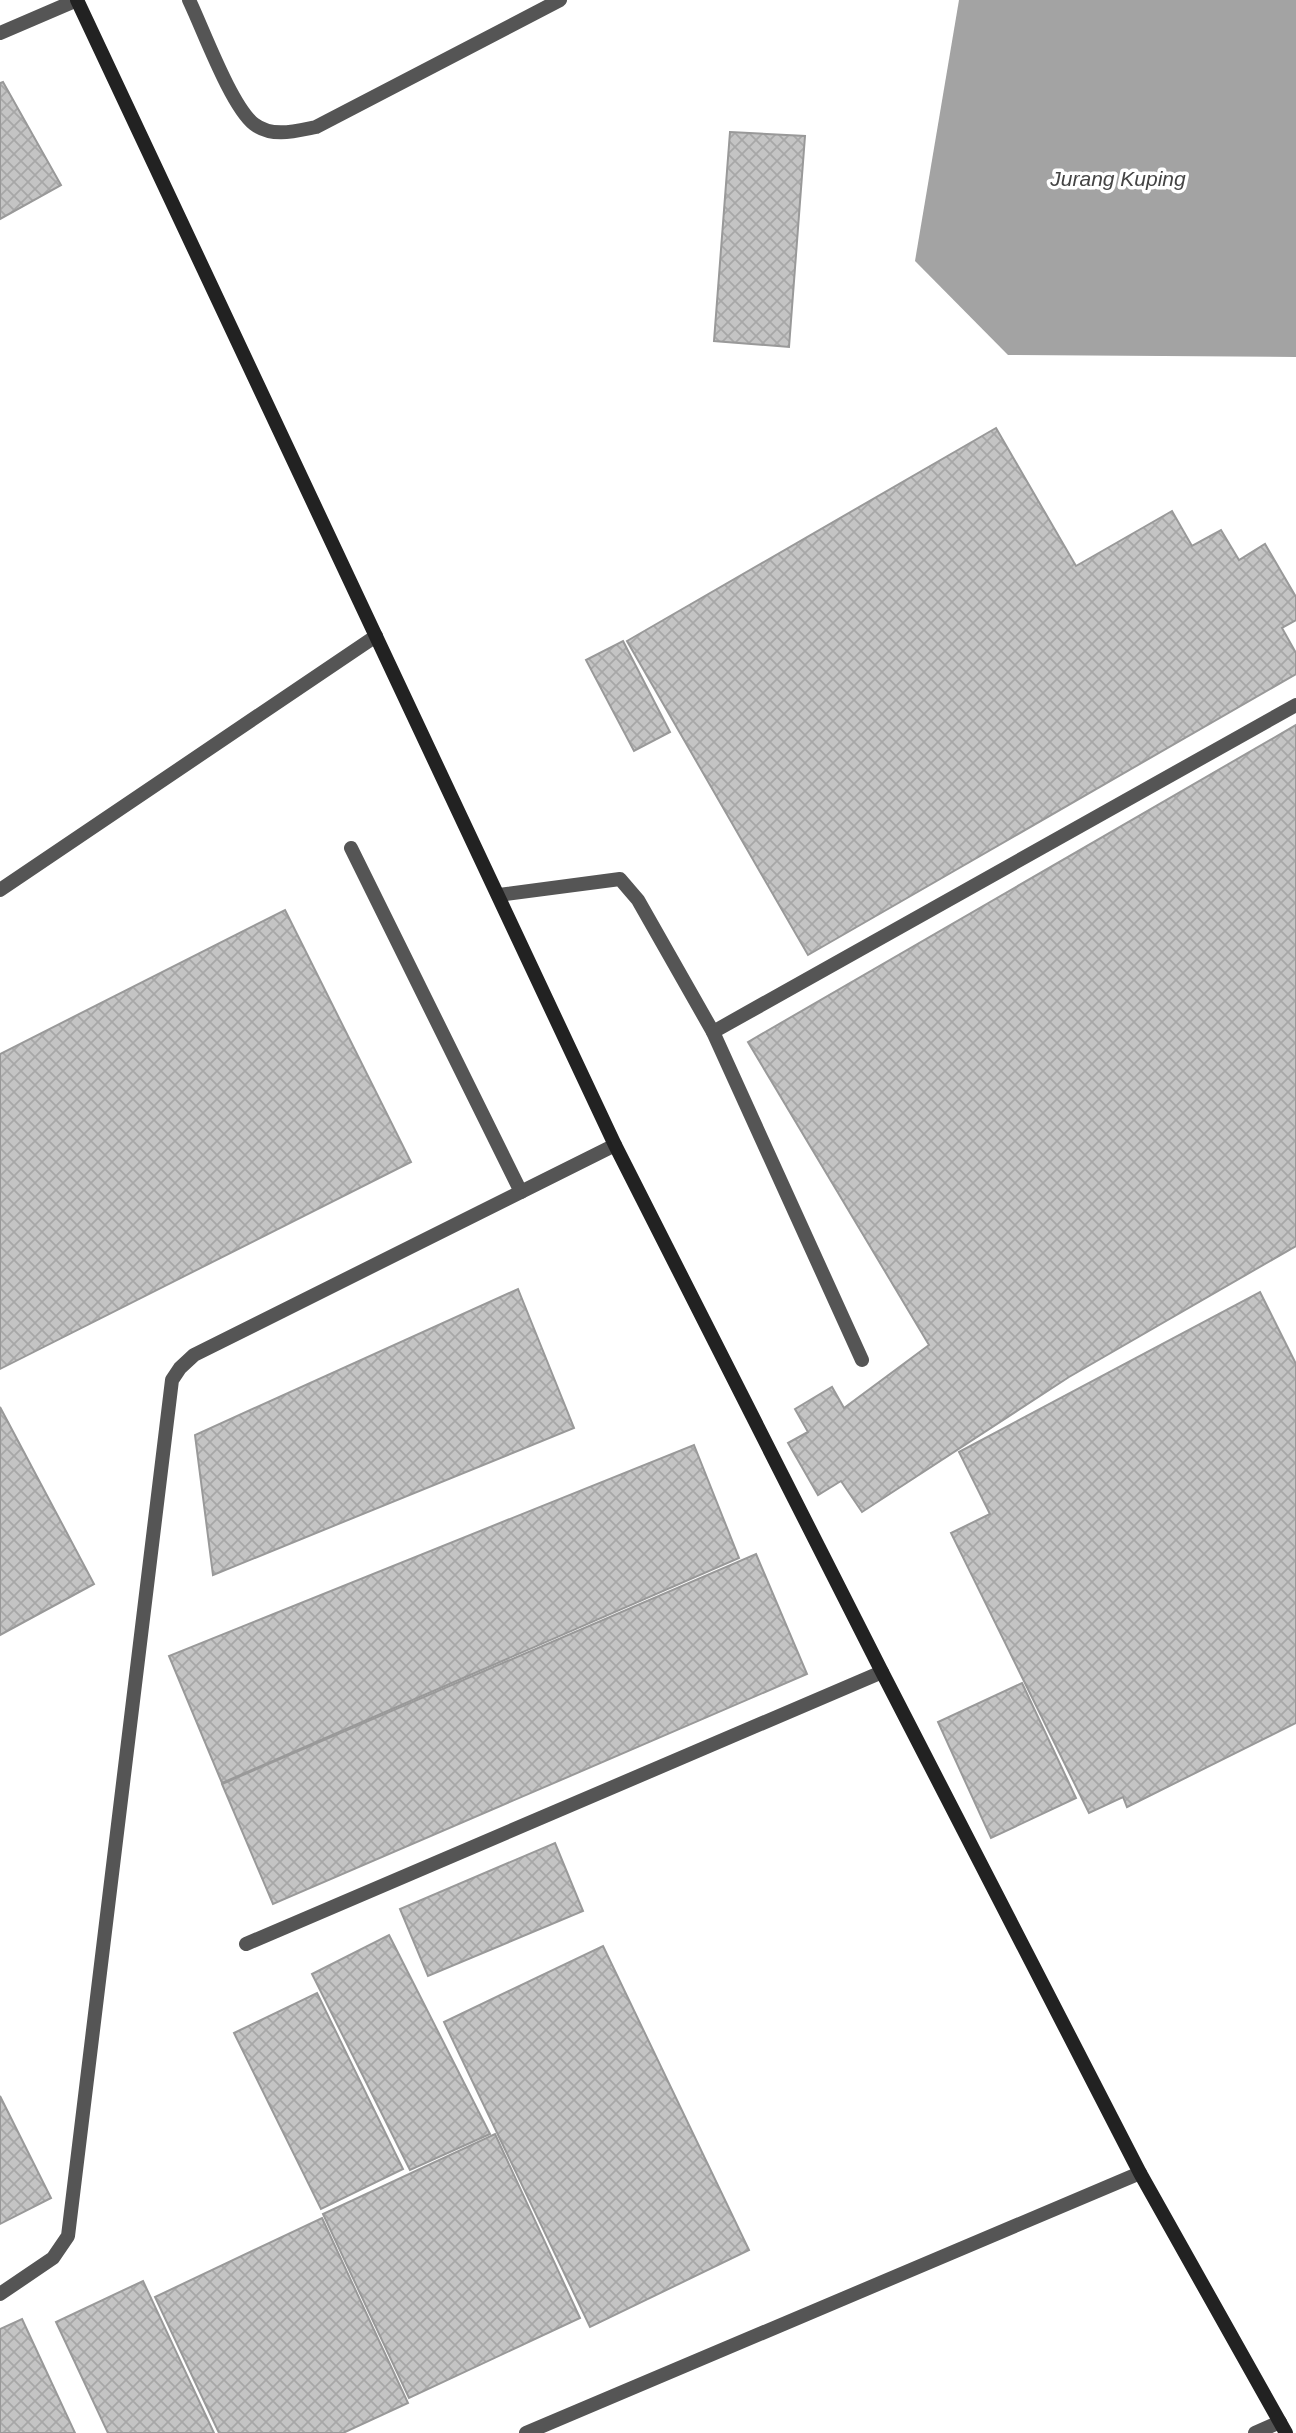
<svg xmlns="http://www.w3.org/2000/svg" width="1296" height="2433" viewBox="0 0 1296 2433" font-family="Helvetica,sans-serif">
  <style>
    .water { fill: #a3a3a3 }
    .building { fill: url(#building-cross-hatch); stroke: #999; stroke-width: 2 }
    .lines { fill: none; stroke-linecap: round; stroke-linejoin: round }
    .lane { stroke: #555; stroke-width: 14 }
    .street { stroke: #555; stroke-width: 14 }
    .secondary { stroke: #222; stroke-width: 14 }
    .labels { text-anchor: middle; dominant-baseline: central; stroke-width: 7; stroke-linejoin: round; paint-order: stroke }
    .water-label { font-size: 21px; font-style: italic; fill: #444; stroke: #fff }
  </style>
  <defs>
    <pattern id="building-cross-hatch" width="8" height="8" patternUnits="userSpaceOnUse" patternTransform="scale(1.75)"><rect width="8" height="8" fill="#c4c4c4"/><path d="M0 0l8 8M0 8l8-8" fill="none" stroke="#a7a7a7"/></pattern>
  </defs>
  <rect width="100%" height="100%" fill="#fff"/>
  <polygon class="water" points="959,0 1296,0 1296,357 1008,355 915,261"/>
  <g class="building">
    <polygon points="3,82 61,185 0,219 0,83"/>
    <polygon points="730,132 805,136 789,347 714,341"/>
    <polygon points="996,428 1076,566 1172,511 1192,546 1221,530 1239,560 1265,544 1296,597 1296,620 1282,628 1296,653 1296,674 808,955 627,641"/>
    <polygon points="623,641 670,732 634,751 586,660"/>
    <polygon points="1296,725 1296,1246 1069,1377 862,1512 841,1481 818,1495 788,1443 808,1432 795,1409 832,1387 844,1408 929,1345 748,1042"/>
    <polygon points="285,910 411,1162 0,1369 0,1054"/>
    <polygon points="518,1289 574,1428 213,1575 195,1435"/>
    <polygon points="1260,1292 1296,1364 1296,1723 1127,1807 1123,1797 1089,1813 951,1533 990,1514 959,1452"/>
    <polygon points="0,1407 94,1584 0,1635"/>
    <polygon points="694,1445 739,1558 222,1783 169,1656"/>
    <polygon points="756,1554 807,1674 273,1904 222,1784"/>
    <polygon points="1022,1683 1076,1798 991,1838 938,1722"/>
    <polygon points="555,1843 583,1911 428,1976 400,1909"/>
    <polygon points="389,1935 490,2134 410,2170 312,1974"/>
    <polygon points="603,1946 749,2250 590,2327 444,2022"/>
    <polygon points="317,1993 403,2169 321,2209 234,2033"/>
    <polygon points="0,2096 51,2198 0,2224"/>
    <polygon points="495,2134 580,2318 409,2398 323,2214"/>
    <polygon points="322,2218 408,2403 343,2433 219,2433 155,2297"/>
    <polygon points="143,2281 214,2433 108,2433 56,2322"/>
    <polygon points="22,2319 75,2433 0,2433 0,2329"/>
  </g>
  <g class="lines">
    <g class="lane">
      <path d="M 189,0 C 203,29 231,106 254,124 C 272,138 296,131 316,127 L 560,0"/>
      <polyline points="0,33 77,0"/>
      <polyline points="351,848 521,1192"/>
      <polyline points="499,895 620,879 638,900 713,1032 1296,705"/>
      <polyline points="713,1032 862,1360"/>
      <polyline points="246,1944 882,1672"/>
      <polyline points="0,2294 53,2258 68,2236 172,1380 180,1368 194,1355 615,1145"/>
      <polyline points="526,2433 1140,2173"/>
      <polyline points="1255,2433 1280,2422"/>
    </g>
    <polyline class="street" points="0,890 376,636"/>
    <polyline class="secondary" points="77,0 615,1145 882,1672 1140,2173 1286,2433"/>
  </g>
  <g class="labels">
    <g class="water-label">
      <text x="1118" y="178">Jurang Kuping</text>
    </g>
  </g>
</svg>
